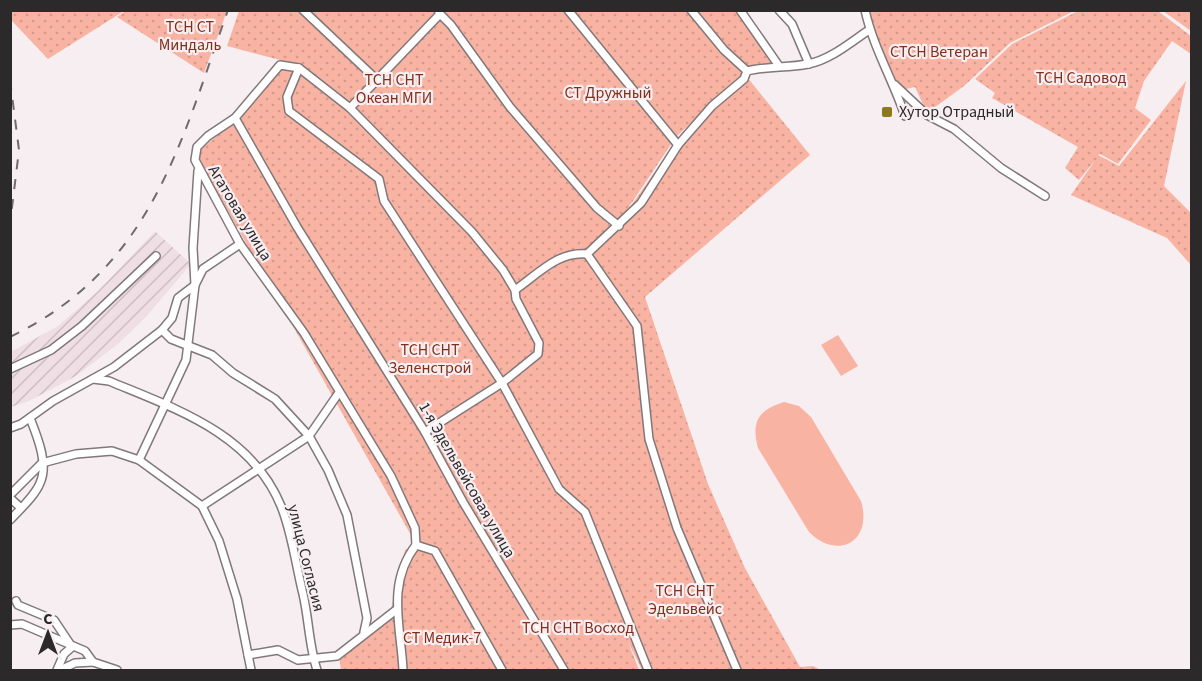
<svg xmlns="http://www.w3.org/2000/svg" width="1202" height="681" viewBox="0 0 1202 681" font-family="'Source Sans 3',sans-serif">
  <style>
    .industrial { fill: url(#industrial-furrows) }
    .grass { fill: url(#grass-dots) }
    .park { fill: #f9b3a2 }
    .lines { fill: none; stroke-linecap: round; stroke-linejoin: round }
    .street-casing { stroke: #81787b; stroke-width: 10 }
    .street { stroke: #fff; stroke-width: 7 }
    .rail { stroke: #6f6a6c; stroke-width: 2; stroke-dasharray: 10 10; stroke-linecap: butt }
    .poi-dot { fill: #8d781d; stroke: #f7eef1; stroke-width: 2 }
    .labels { text-anchor: middle; dominant-baseline: central; stroke-width: 4.5; stroke-linejoin: round; paint-order: stroke }
    .park-label { font-size: 16px; fill: #842e1a; stroke: #f7eef1 }
    .poi-label { font-size: 16px; fill: #2c292a; stroke: #f7eef1; text-anchor: start }
    .street-label { font-size: 16px; fill: #2c292a; stroke: #f7eef1 }
  </style>
  <defs>
    <pattern id="industrial-furrows" width="10" height="10" patternUnits="userSpaceOnUse" patternTransform="scale(1.5)"><rect width="10" height="10" fill="#efdee4"/><path d="M-1 1l2-2M0 10L10 0M9 11l2-2" fill="none" stroke="#cdbec4"/></pattern>
    <pattern id="grass-dots" width="8" height="8" patternUnits="userSpaceOnUse" patternTransform="scale(1.5)"><rect width="8" height="8" fill="#f9b3a2"/><path d="M2 2h.1M6 6h.1" fill="none" stroke="#d69a8c" stroke-width="1.8" stroke-linecap="round"/></pattern>
  </defs>
  <rect width="100%" height="100%" fill="#f7eef1"/>
  <polygon class="industrial" points="155,231 191,264 145,318 118,344 76,376 29,401 11,407 11,352 58,326 98,291"/>
  <g class="grass">
    <polygon points="11,10 124,10 124,11 48,59 11,20"/>
    <polygon points="127,10 227,10 227,11 204,73 117,17"/>
    <polygon points="1080,10 1158,11 1191,36 1191,54 1172,41 1144,81 1135,108 1151,120 1118,164 1100,154 1098,155 1119,166 1186,81 1164,186 1191,213 1191,265 1167,238 1071,195 1096,159 1079,180 1065,168 1078,147 992,98 995,93 975,79 1012,44"/>
    <polygon points="239,11 435,11 516,118 614,230 678,139 747,77 810,155 645,297 708,484 745,568 800,667 813,666 821,670 642,670 628,642 639,670 341,670 339,657 391,609 405,550 416,544 198,158 201,149 234,122 280,60 227,46"/>
    <polygon points="440,11 739,11 775,64 744,73 676,137 618,223 598,204 527,124"/>
    <polygon points="864,11 1074,11 1010,43 964,86 927,113 915,87 906,89 894,85"/>
    <polygon points="1163,11 1191,11 1191,31"/>
  </g>
  <g class="park">
    <polygon points="838,335 858,366 841,376 821,345"/>
    <path d="M 784,402 L 799,406 L 811,417 L 861,501 C 873,541 838,561 809,532 L 758,448 C 751,422 758,410 784,402 Z"/>
  </g>
  <g class="lines">
    <defs>
      <g id="street">
        <polyline points="303,10 376,79"/>
        <polyline points="568,10 678,145"/>
        <polyline points="691,10 724,50 747,71"/>
        <polyline points="740,10 779,66"/>
        <polyline points="779,10 792,24 809,64"/>
        <path d="M 865,10 C 873,47 893,80 905,116"/>
        <polyline points="440,14 451,25 510,107 597,208 619,226"/>
        <polyline points="299,68 287,97 289,111 379,179 384,201 502,383 559,489 585,512 648,670"/>
        <polyline points="895,85 927,115 954,129 1001,168 1045,196"/>
        <polyline points="350,108 440,14 438,10"/>
        <polyline points="235,118 297,227 425,432 463,502 564,670"/>
        <path d="M 515,290 C 538,274 558,251 587,254"/>
        <polyline points="162,330 171,339 212,355 233,373 275,399 309,436 328,470 347,515 367,618 364,632"/>
        <polyline points="10,369 51,350 82,326 156,256"/>
        <path d="M 93,379 L 109,381 C 176,409 251,433 281,506 C 292,533 296,566 303,594 C 309,620 309,646 317,670"/>
        <polyline points="10,428 21,424 53,401 114,367 162,330 172,318 178,298 195,285 203,269 240,244"/>
        <polyline points="139,460 186,360 195,285 193,248 198,171"/>
        <polyline points="10,495 42,463 76,454 112,451 139,460 202,506 219,541 237,599 251,670"/>
        <polyline points="10,498 21,508"/>
        <polyline points="202,506 309,436 338,394"/>
        <path d="M 10,520 C 20,509 35,496 40,483 C 49,464 37,436 30,418"/>
        <polyline points="416,545 415,528 391,476 304,333 240,244 195,160 197,147 208,136 235,118 280,65 299,68 350,108 472,232 503,270 515,290 516,299 539,343 538,354 502,383 425,432"/>
        <polyline points="416,545 435,551 502,670"/>
        <polyline points="16,601 18,605 54,620 72,647"/>
        <polyline points="10,625 22,624 85,651 93,662 117,670"/>
        <polyline points="248,655 278,650 298,660 337,656 396,610"/>
        <polyline points="57,670 64,654 72,647"/>
        <polyline points="60,670 75,663 93,662"/>
        <path d="M 403,670 C 401,627 386,584 416,545"/>
        <path d="M 737,670 L 677,528 L 649,439 L 637,326 L 587,254 L 641,203 L 678,145 L 712,106 L 744,79 L 747,71 C 767,66 787,68 808,64 C 830,60 851,42 869,30"/>
      </g>
    </defs>
    <use href="#street" class="street-casing"/>
    <use href="#street" class="street"/>
    <g class="rail">
      <polyline points="10,80 19,150 10,224"/>
      <path d="M 10,337 C 151,269 180,145 228,10"/>
    </g>
  </g>
  <rect class="poi-dot" x="881" y="106" width="12" height="12" rx="3"/>
  <g class="labels">
    <g class="park-label">
      <text x="190" y="27">ТСН СТ<tspan x="190" dy="18">Миндаль</tspan></text>
      <text x="939" y="52">СТСН Ветеран</text>
      <text x="1081" y="78">ТСН Садовод</text>
      <text x="394" y="80">ТСН СНТ<tspan x="394" dy="18">Океан МГИ</tspan></text>
      <text x="608" y="93">СТ Дружный</text>
      <text x="430" y="350">ТСН СНТ<tspan x="430" dy="18">Зеленстрой</tspan></text>
      <text x="685" y="591">ТСН СНТ<tspan x="685" dy="18">Эдельвейс</tspan></text>
      <text x="578" y="628">ТСН СНТ Восход</text>
      <text x="442" y="638">СТ Медик-7</text>
    </g>
    <g class="poi-label">
      <text x="899" y="112">Хутор Отрадный</text>
    </g>
    <g class="street-label">
      <text transform="translate(240 213) rotate(59)">Агатовая улица</text>
      <text transform="translate(467 480) rotate(60)">1-я Эдельвейсовая улица</text>
      <text transform="translate(306 558) rotate(76)">улица Согласия</text>
    </g>
  </g>
  <rect width="1202" height="681" fill="none" stroke="#2c292a" stroke-width="24"/>
  <g transform="translate(48 633)" stroke="#f7eef1" stroke-width="4.5" paint-order="stroke">
  <path d="M0-4.5L10 22L0 15L-10 22Z" fill="#2c292a"/>
  <text y="-9" font-size="16" font-weight="bold" text-anchor="middle" fill="#2c292a">С</text>
  </g>
</svg>
